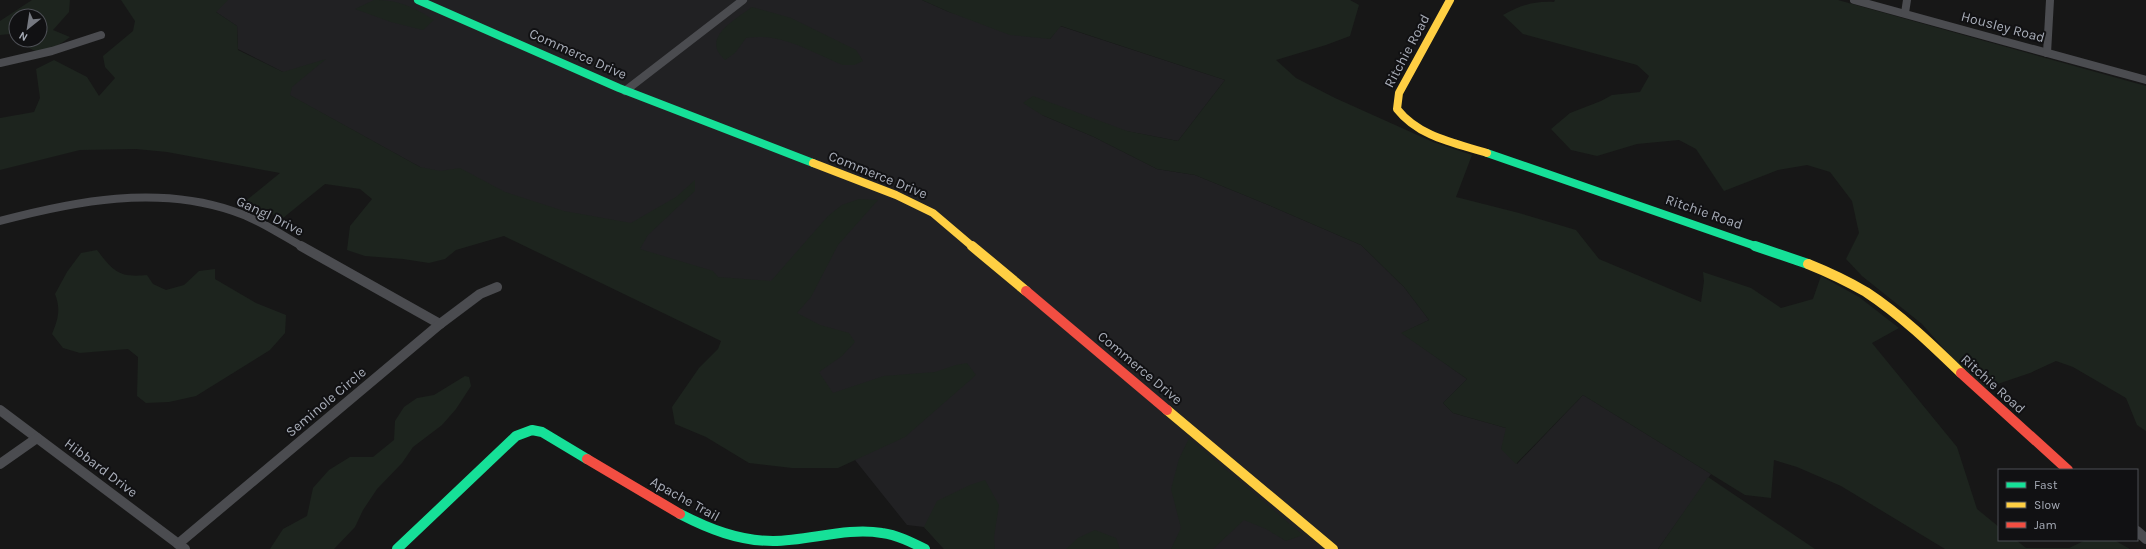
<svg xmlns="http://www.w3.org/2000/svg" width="2146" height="549" viewBox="0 0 2146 549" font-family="Karla,sans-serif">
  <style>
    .built { fill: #212123 }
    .green { fill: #1d241e }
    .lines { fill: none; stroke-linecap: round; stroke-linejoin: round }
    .street-far1 { stroke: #4b4c50; stroke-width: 8 }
    .street { stroke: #4b4c50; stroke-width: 10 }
    .fast-far1 { stroke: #16e098; stroke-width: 8 }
    .fast { stroke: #16e098; stroke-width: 10 }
    .slow-far1 { stroke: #ffcf43; stroke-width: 8 }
    .slow { stroke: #ffcf43; stroke-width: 10 }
    .jam { stroke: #f24e42; stroke-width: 10 }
    .labels { text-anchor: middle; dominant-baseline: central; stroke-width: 4; stroke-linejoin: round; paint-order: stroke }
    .street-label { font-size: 14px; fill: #a8adb8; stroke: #111113 }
  </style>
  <rect width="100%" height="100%" fill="#171717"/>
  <polygon class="built" points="211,0 922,0 949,12 1050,39 1060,26 1225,80 1178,141 1042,115 1094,137 1157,169 1195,175 1266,204 1361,245 1404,287 1429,320 1402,333 1467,379 1443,403 1453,413 1506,428 1517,464 1583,395 1711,474 1658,549 944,549 924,527 907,525 855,460 810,363 420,167 289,95 291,87 283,72 238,49 237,26 216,12"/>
  <g class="green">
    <path d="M 32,0 L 70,0 L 69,12 L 53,30 L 70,37 C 61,44 44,55 33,50 C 28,48 25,42 21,40 L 40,40 L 40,16 L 16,16 L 16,38 L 10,34 L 0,35 L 0,21 Z"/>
    <polygon points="121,0 228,0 216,12 237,26 238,50 283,72 326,59 292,87 290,95 420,167 440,171 460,168 505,192 564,211 631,223 676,197 695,180 695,191 648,235 640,249 713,271 718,277 771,281 828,216 842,205 859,199 878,200 838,245 811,297 797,313 820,325 849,333 855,342 842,356 819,372 833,393 884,376 935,372 956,365 967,363 976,375 905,437 838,468 792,468 749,463 706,437 675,424 672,407 699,368 718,349 721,341 504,236 456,250 445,259 429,263 403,259 365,256 347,250 350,226 372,199 360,189 325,184 283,218 242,204 280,173 167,152 136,149 80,150 0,170 0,118 34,112 40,98 36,69 54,60 87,77 99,96 115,78 105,67 103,56 133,31 135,21"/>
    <path d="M 374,0 C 400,0 413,7 434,20 L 423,30 L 391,22 L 355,9 Z"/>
    <polygon points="922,0 1350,0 1359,5 1350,36 1326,45 1276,60 1296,78 1335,98 1433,142 1472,155 1456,197 1519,213 1576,230 1599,259 1701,302 1704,281 1703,272 1751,288 1781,308 1813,299 1821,276 1859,297 1899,328 1872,343 1957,447 1977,509 1999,527 1999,540 2016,540 2026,548 2069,548 2086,540 2114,540 2130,549 1945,549 1841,486 1797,467 1774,460 1771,498 1745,495 1583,395 1516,464 1501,449 1506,428 1453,413 1443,403 1467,379 1401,333 1429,320 1404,287 1361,245 1266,204 1195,175 1157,169 1094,137 1042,115 1023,103 1033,96 1127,131 1178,141 1225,80 1061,26 1050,39 1010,35 949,12"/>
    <path d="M 1555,0 L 1838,0 L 2146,86 L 2146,431 L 2137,425 L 2126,398 L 2073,367 L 2056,361 L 2030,373 L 1980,390 L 1922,324 L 1862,276 L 1846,259 L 1859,233 L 1852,201 L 1830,172 L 1807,165 L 1778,170 L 1724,191 L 1696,149 L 1679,140 L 1637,144 L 1597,156 L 1571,150 L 1551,129 L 1570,113 L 1601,101 L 1612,95 L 1640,92 L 1649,76 L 1637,65 L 1523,34 L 1503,15 C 1521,5 1534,1 1554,2 Z"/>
    <path d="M 752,7 L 791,18 L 856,50 L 863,61 L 854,65 L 843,65 C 811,52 781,32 746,38 L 735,53 L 725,60 C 700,38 735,20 752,7 Z"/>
    <path d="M 97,250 C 113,271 119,278 147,275 L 153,284 L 166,290 L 184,285 L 199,271 L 215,269 L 215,279 L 256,303 L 286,315 L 285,333 L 270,350 L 196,396 L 169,402 L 146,403 L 137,396 L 138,357 L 128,349 L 80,353 L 63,348 L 52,334 C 58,320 61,309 55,294 L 67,272 L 81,253 Z"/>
    <polygon points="465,376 469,377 471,386 456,409 442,425 413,447 402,463 377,489 363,510 355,527 334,549 270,549 283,529 307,516 313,488 329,470 350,457 373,457 394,440 395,421 404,407 417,398 434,395"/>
    <polygon points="1189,438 1303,535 1286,541 1266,529 1244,520 1213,549 1171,549 1181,528 1171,489 1179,459"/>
    <polygon points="1708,477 1815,549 1658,549"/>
    <polygon points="985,480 999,505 994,537 995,549 944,549 924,527 937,501 970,485"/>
    <polygon points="1095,530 1116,538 1120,549 1066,549 1078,538"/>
  </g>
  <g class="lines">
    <g class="street-far1">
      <polyline points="1854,0 2146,80"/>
      <polyline points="1905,13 1907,0"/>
      <polyline points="2047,53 2050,0"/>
      <polyline points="0,63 52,51 101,35"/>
      <polyline points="625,91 743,0"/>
      <path d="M 0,221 C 75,201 157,185 233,211 C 258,219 280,234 303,247"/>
    </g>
    <g class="street">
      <polyline points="301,246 440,324"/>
      <polyline points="0,410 185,549"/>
      <polyline points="0,464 37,438"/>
      <polyline points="2137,531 2146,539"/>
      <polyline points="178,544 440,324 480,294 497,287"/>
    </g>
    <g class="fast-far1">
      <polyline points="418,0 619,88 813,163"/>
      <polyline points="1487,153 1758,247"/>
    </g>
    <g class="fast">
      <polyline points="1755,246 1808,264"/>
      <path d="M 680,514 C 709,529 739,541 773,541 C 809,541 846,527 882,533 C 897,535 911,542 925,549"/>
      <polyline points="397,549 516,436 532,430 542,432 587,459"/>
    </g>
    <g class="slow-far1">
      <path d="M 1450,0 L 1399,93 L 1397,109 C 1419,137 1455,143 1487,153"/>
      <polyline points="813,163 896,195 933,213 973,247"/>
    </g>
    <g class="slow">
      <polyline points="972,246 1026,291"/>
      <path d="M 1808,264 C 1828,272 1847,281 1866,292 C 1901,315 1931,344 1961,373"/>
      <polyline points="1167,410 1333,549"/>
    </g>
    <g class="jam">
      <polyline points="1026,291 1167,410"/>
      <polyline points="1961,373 2068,470"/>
      <polyline points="587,459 680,514"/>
    </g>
  </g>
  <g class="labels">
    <g class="street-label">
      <text transform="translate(2003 27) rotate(15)">Housley Road</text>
      <text transform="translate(1407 51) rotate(-62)">Ritchie Road</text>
      <text transform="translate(578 54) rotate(24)">Commerce Drive</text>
      <text transform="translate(878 175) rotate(22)">Commerce Drive</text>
      <text transform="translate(1704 212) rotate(19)">Ritchie Road</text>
      <text transform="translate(270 216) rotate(26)">Gangl Drive</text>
      <text transform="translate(1140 368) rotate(40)">Commerce Drive</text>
      <text transform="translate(1993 384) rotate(42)">Ritchie Road</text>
      <text transform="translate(326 402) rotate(-40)">Seminole Circle</text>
      <text transform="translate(101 468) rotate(37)">Hibbard Drive</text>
      <text transform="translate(685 499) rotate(29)">Apache Trail</text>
    </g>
  </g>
  <rect x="1998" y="469" width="140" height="72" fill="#111113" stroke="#4d4f55"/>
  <rect x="2006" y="482" width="20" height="6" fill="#16e098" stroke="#4d4f55"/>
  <text x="2034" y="489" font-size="12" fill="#a8adb8">Fast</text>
  <rect x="2006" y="502" width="20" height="6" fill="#ffcf43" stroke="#4d4f55"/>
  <text x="2034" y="509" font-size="12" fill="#a8adb8">Slow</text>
  <rect x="2006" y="522" width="20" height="6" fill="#f24e42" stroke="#4d4f55"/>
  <text x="2034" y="529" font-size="12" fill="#a8adb8">Jam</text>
  <g transform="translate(28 28) rotate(210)"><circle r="19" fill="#111113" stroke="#4d4f55"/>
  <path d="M0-3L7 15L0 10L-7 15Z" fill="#757880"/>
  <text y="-6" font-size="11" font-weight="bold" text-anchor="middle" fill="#a8adb8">N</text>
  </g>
</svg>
